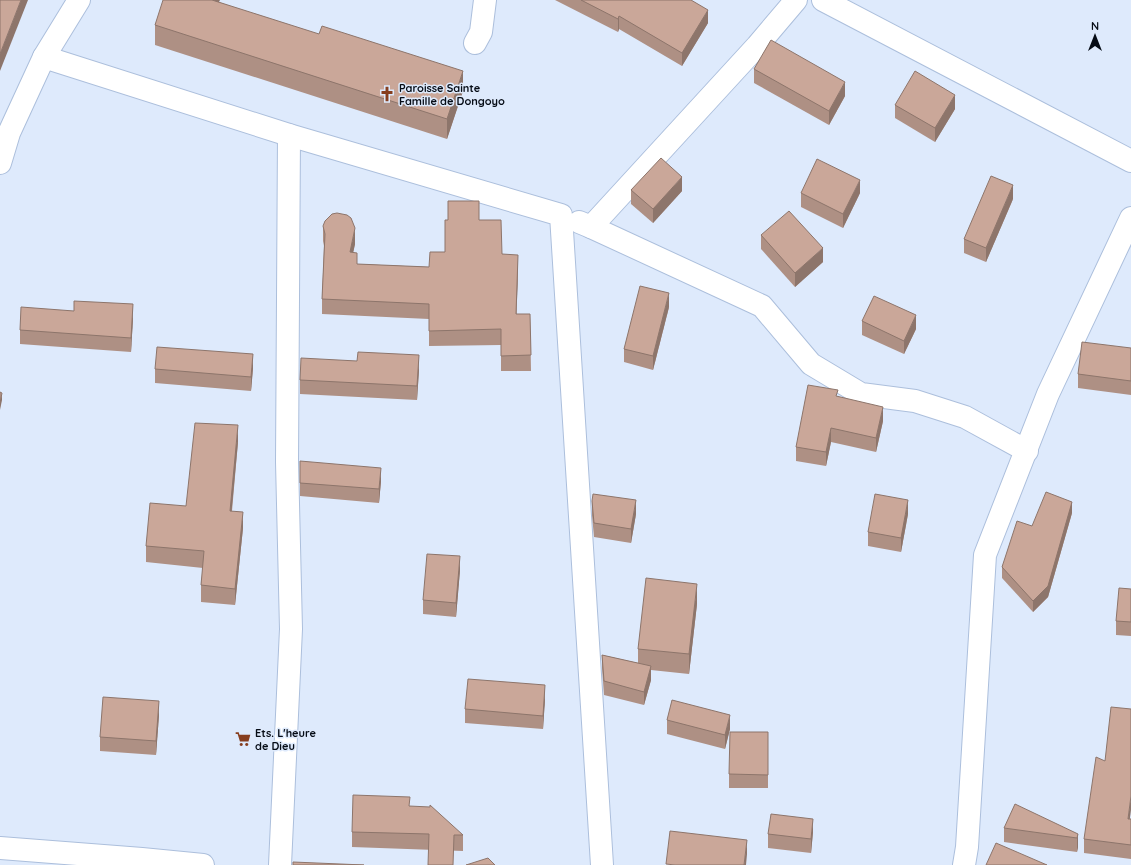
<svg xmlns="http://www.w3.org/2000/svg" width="1131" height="865" viewBox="0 0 1131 865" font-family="Quicksand,sans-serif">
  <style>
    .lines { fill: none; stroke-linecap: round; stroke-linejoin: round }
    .minor-casing { stroke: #acbfdc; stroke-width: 24 }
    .minor { stroke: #fff; stroke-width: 22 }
    .wall { fill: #ae9084 }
    .shaded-wall { fill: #8d756b }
    .building { fill: #caa799; stroke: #8d756b }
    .labels { text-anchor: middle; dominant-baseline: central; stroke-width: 3; stroke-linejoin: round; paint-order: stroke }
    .poi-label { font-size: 11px; font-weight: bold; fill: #060c16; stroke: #deeafc; text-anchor: start }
  </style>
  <rect width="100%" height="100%" fill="#deeafc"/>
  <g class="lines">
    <defs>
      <g id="minor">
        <polyline points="823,0 1131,161"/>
        <polyline points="475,43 481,32 485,0"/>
        <polyline points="44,57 289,135 561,215 602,865"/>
        <polyline points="0,163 9,133 44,57 79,0"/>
        <polyline points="579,222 591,227 757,46 796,0"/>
        <polyline points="591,227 762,306 811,364 861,394 915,401 965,417 1027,451"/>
        <polyline points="0,848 142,859 203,865"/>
        <polyline points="280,865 291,629 287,462 289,135"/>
        <polyline points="964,865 967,847 985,555 1048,394 1131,218"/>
      </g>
    </defs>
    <use href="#minor" class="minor-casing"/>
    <use href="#minor" class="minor"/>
  </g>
  <g class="wall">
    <polygon points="555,0 691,0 708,23 682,66 619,29 618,32"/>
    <polygon points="219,2 463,91 447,139 155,45 155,25"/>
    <polygon points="754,69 845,96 829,125 754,83"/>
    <polygon points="895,105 955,109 935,142 895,118"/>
    <polygon points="631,190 682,191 653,223 631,204"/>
    <polygon points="801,193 860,193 843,228 801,207"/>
    <polygon points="1013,199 986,262 964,253 964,239"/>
    <polygon points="448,201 479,220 502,254 518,271 516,314 530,314 531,371 501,371 501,345 429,346 429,319 322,314 322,299 324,246 323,241 323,226 355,244 353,252 357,264 429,267 445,252 448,220"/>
    <polygon points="761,235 823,262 795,287 761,249"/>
    <polygon points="669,307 653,370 624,362 624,349"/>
    <polygon points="133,318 131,352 20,344 20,330"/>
    <polygon points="862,321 916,329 904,354 862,335"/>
    <polygon points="1131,348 1131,395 1078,388 1078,374"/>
    <polygon points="253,368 251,391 155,383 155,369"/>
    <polygon points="419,369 417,400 300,394 300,380"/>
    <polygon points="838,396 883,421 876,452 831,442 826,466 796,461 796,447"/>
    <polygon points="238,442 232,511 243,528 235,605 201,602 201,585 203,568 146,562 146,546 186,506"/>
    <polygon points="300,461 381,481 379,503 300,496"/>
    <polygon points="592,501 636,514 631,543 594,537 592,515"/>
    <polygon points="1072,513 1048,597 1033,612 1002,578 1002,567 1032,526"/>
    <polygon points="908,514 901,552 868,546 868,532"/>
    <polygon points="460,570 456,617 423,614 423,600"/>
    <polygon points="1131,589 1131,636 1116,635 1116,621"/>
    <polygon points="697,604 689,674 651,670 651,680 644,705 604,695 602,668 602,655 638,663 638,649"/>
    <polygon points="545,699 543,729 465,723 465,709"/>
    <polygon points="159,715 156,755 100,751 100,737"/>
    <polygon points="667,720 730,729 725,749 667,734"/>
    <polygon points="768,732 768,788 729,788 729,774"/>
    <polygon points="410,806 463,835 463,851 352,847 352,832"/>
    <polygon points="1130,819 1131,819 1131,859 1084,853 1084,839"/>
    <polygon points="1004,828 1078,834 1078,847 1077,852 1004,842"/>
    <polygon points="813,832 811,853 768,848 768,834"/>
  </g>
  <g class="shaded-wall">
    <polygon points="21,0 28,0 0,71 0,54"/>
    <polygon points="209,0 220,0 209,19"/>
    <polygon points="708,10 708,23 682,66 682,53"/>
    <polygon points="619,16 619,29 618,32 618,19"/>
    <polygon points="463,71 463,91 447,139 447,119"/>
    <polygon points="845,82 845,96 829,125 829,111"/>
    <polygon points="955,95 955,109 935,142 935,128"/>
    <polygon points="682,177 682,191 653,223 653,209"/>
    <polygon points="860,180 860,193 843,228 843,214"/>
    <polygon points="1013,185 1013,199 986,262 986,248"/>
    <polygon points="355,228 355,244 350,268 350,252"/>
    <polygon points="823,248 823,262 795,287 795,273"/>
    <polygon points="518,255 518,271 516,330 516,314"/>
    <polygon points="669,293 669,307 653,370 653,356"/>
    <polygon points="133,304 133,318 131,352 131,338"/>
    <polygon points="916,315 916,329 904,354 904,341"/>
    <polygon points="253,354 253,368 251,391 251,377"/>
    <polygon points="419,355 419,369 417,400 417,386"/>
    <polygon points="2,393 2,400 0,410 0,403"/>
    <polygon points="883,407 883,421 876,452 876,438"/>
    <polygon points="238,425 238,442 230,527 230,511"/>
    <polygon points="831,428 831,442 826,466 826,452"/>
    <polygon points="381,468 381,481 379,503 379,489"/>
    <polygon points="636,500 636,514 631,543 631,529"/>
    <polygon points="908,500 908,514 901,552 901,538"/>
    <polygon points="1072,502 1072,513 1048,597 1033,612 1033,601"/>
    <polygon points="243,512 243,528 235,605 235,589"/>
    <polygon points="460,556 460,570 456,617 456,603"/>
    <polygon points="697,584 697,604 689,674 689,654"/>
    <polygon points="651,666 651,680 644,705 644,692"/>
    <polygon points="545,685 545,699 543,729 543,716"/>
    <polygon points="159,701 159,715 156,755 156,741"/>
    <polygon points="730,715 730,729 725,749 725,735"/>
    <polygon points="1131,796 1131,810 1128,833 1128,819"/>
    <polygon points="813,819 813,832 811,853 811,839"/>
    <polygon points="1078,834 1078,847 1077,852 1077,838"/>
    <polygon points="747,840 747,854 746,865 744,865"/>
  </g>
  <g class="building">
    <polygon points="0,0 21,0 0,54"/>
    <polygon points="163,0 212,0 319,34 322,26 463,71 447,119 155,25"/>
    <polygon points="581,0 691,0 708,10 682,53 619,16 618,19"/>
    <polygon points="771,40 845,82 829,111 754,69"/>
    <polygon points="915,71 955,95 935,128 895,105"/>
    <polygon points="661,158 682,177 653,209 631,190"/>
    <polygon points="817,159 860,180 843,214 801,193"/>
    <polygon points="991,176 1013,185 986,248 964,239"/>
    <polygon points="448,201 479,201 479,220 501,220 502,254 518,255 516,314 530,314 531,355 501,356 501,329 429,331 429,304 322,299 325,234 323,226 325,221 332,214 337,213 347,215 351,218 355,228 350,252 357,253 357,264 429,267 430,252 445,252 445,220 448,220"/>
    <polygon points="789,211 823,248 795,273 761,235"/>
    <polygon points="640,286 669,293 653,356 624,349"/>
    <polygon points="874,296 916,315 904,341 862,321"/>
    <polygon points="74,301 133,304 131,338 20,330 21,307 74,311"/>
    <polygon points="1082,342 1131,348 1131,381 1078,374"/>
    <polygon points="157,347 253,354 251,377 155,369"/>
    <polygon points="358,352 419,355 417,386 300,380 301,358 357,361"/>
    <polygon points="808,385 838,390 836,396 883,407 876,438 831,428 826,452 796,447"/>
    <polygon points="0,392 2,393 0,403"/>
    <polygon points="195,423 238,425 230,511 243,512 235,589 201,585 204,551 146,546 150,503 186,506"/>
    <polygon points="300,461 381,468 379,489 300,483"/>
    <polygon points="1046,492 1072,502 1048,586 1033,601 1002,567 1017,521 1032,526"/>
    <polygon points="593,494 636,500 631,529 594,523 592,501"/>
    <polygon points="875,494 908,500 901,538 868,532"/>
    <polygon points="427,554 460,556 456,603 423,600"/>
    <polygon points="646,578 697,584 689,654 638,649"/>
    <polygon points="1119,588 1131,589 1131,622 1116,621"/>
    <polygon points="602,655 651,666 644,692 604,681"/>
    <polygon points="468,679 545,685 543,716 465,709"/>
    <polygon points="103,697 159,701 156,741 100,737"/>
    <polygon points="672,700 730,715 725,735 667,720"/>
    <polygon points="1111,707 1131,709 1131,796 1128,819 1131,819 1131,845 1084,839 1096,757 1105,761"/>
    <polygon points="730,732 768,732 768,775 729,774"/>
    <polygon points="353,795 410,797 409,806 430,807 430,805 463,835 454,835 453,865 428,865 429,834 352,832"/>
    <polygon points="1015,804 1078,834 1077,838 1004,828"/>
    <polygon points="771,814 813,819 811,839 768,834"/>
    <polygon points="670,831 747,840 744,865 675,865 666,864"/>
    <polygon points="996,843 1047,865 986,865"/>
    <polygon points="488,858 495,865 466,865"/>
    <polygon points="293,862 364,865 293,865"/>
  </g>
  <defs>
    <symbol id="church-bare" viewBox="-9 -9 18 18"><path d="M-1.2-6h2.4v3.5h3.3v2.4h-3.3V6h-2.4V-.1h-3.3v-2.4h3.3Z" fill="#863e1f" stroke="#deeafc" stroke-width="2.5" paint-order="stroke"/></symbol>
    <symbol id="supermarket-bare" viewBox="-9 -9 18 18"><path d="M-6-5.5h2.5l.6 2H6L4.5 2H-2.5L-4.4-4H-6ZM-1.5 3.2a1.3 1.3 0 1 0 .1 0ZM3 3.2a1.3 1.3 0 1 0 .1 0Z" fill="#863e1f" stroke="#deeafc" stroke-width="2.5" paint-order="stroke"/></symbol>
  </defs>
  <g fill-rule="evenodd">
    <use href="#church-bare" x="376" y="83" width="22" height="22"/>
    <use href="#supermarket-bare" x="232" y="728" width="22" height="22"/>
  </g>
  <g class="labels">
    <g class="poi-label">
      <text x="399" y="88">Paroisse Sainte<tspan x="399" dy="13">Famille de Dongoyo</tspan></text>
      <text x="255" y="733">Ets. L'heure<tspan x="255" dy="13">de Dieu</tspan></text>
    </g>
  </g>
  <g transform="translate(1095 36)" stroke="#deeafc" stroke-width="3" paint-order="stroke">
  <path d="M0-3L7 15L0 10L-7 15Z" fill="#060c16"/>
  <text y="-6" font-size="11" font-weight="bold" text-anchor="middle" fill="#060c16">N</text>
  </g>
</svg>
